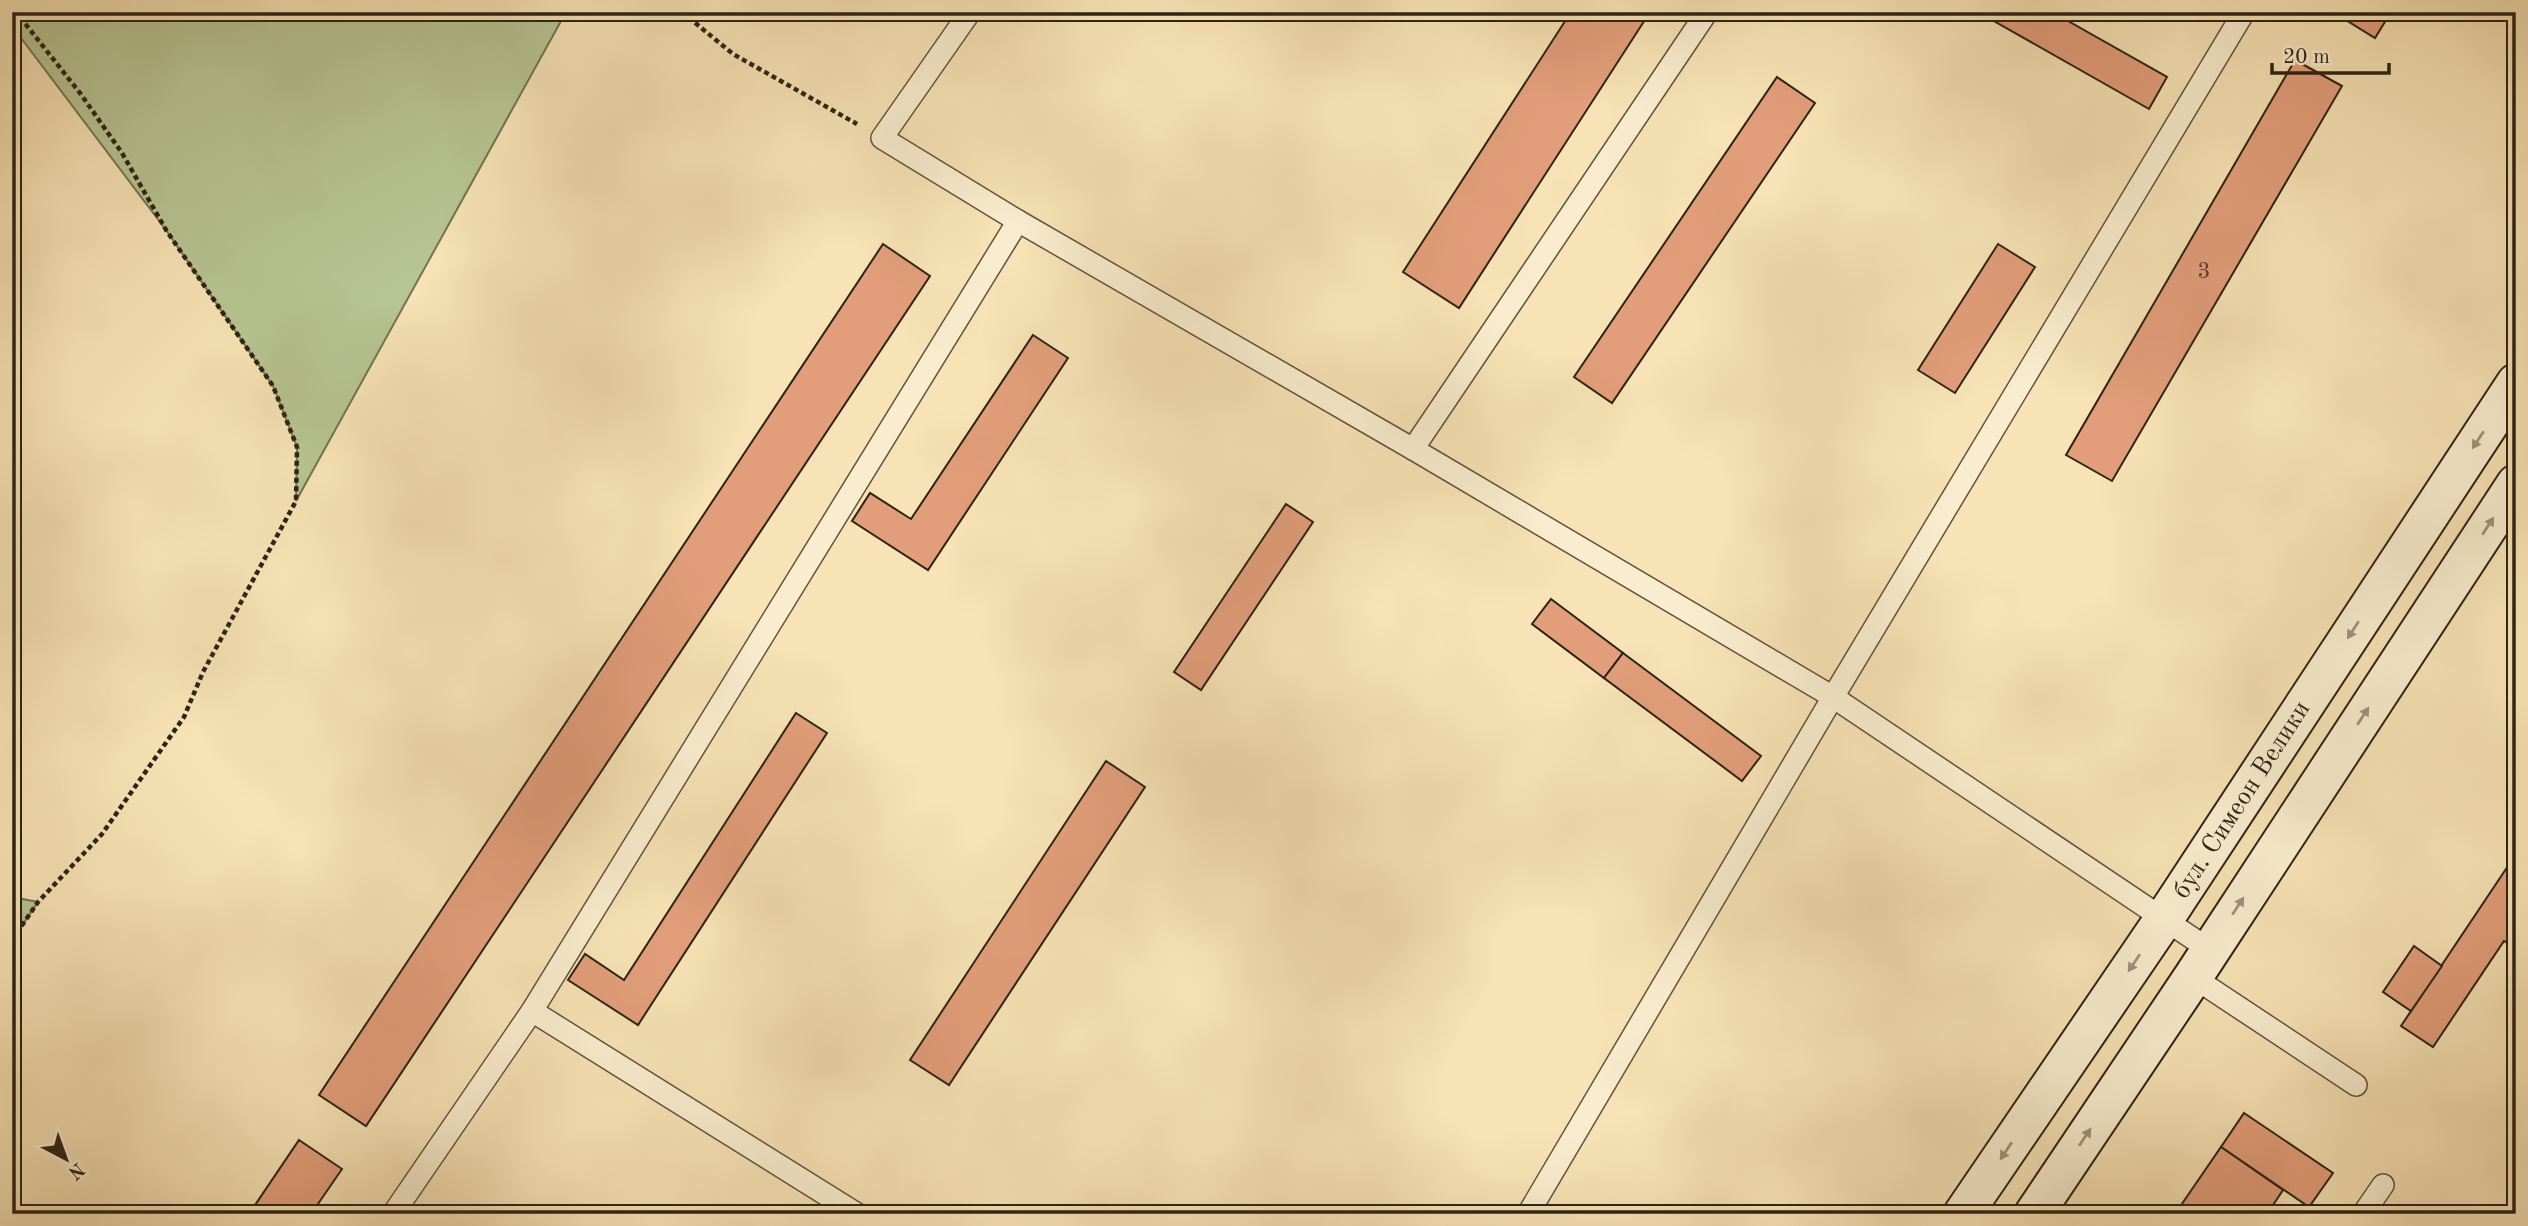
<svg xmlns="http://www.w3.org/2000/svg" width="2528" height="1226" viewBox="0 0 2528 1226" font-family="'Old Standard TT',serif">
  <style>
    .green { fill: #b7c592; stroke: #727454; stroke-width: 2 }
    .building { fill: #e29e7a; stroke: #2d2316; stroke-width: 2 }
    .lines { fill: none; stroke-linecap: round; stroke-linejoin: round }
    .service-casing { stroke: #60533e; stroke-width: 24 }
    .secondary-casing { stroke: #2d2316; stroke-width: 42 }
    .path { stroke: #2d2316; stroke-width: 4.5; stroke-dasharray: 5 3.5; stroke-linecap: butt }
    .service { stroke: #faedcf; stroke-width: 21 }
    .secondary { stroke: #faedcf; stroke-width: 38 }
    .oneway { fill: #9e927c }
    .labels { text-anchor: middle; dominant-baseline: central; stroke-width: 5; stroke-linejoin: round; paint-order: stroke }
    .number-label { font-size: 23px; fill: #5a422f }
    .street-label { font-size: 26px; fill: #2d2316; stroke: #faedcf }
  </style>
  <rect width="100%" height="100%" fill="#f7e3b5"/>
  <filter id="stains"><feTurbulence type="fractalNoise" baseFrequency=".00286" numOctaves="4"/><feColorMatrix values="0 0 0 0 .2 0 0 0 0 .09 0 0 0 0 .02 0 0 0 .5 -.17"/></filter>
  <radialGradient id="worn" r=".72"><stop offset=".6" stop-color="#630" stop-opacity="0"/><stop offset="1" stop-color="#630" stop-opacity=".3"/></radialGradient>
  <g class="green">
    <polygon points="12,12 566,12 296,501 297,447 273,386 166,230 12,26"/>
    <polygon points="12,897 38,902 12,940"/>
  </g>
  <g class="building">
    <polygon points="1571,12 1650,12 1459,308 1403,272"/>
    <polygon points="1978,12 2052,12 2167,77 2149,109"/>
    <polygon points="2186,12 2204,12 2199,20"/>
    <polygon points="2333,12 2391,12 2375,38"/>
    <polygon points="2295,60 2342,86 2112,481 2066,455"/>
    <polygon points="1777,77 1815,103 1612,403 1574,377"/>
    <polygon points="883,244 930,276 366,1126 319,1095"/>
    <polygon points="1998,244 2035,267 1955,393 1918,370"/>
    <polygon points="1033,335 1068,358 928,570 852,521 870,493 911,519"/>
    <polygon points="1286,504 1313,522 1201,690 1174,672"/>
    <polygon points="1551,599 1623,653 1604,678 1532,624"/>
    <polygon points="1623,653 1761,756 1742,781 1604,678"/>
    <polygon points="796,713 827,733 638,1025 568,980 585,954 624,980"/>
    <polygon points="1106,761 1145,787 949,1085 910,1060"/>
    <polygon points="2516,854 2516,949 2504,941 2433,1047 2401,1026"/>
    <polygon points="2414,946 2442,966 2411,1011 2383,992"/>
    <polygon points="2244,1113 2333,1173 2309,1207 2221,1147"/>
    <polygon points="299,1140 342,1169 311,1214 249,1214"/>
    <polygon points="2221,1147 2283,1190 2267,1214 2175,1214"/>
  </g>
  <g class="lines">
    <defs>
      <g id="service">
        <polyline points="970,12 882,138 1018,221 1413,449 1833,697 2244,12"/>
        <polyline points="1413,449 1707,12"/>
        <polyline points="2193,977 2356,1085"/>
        <polyline points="532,1011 857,1214"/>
        <polyline points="393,1214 532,1011 1018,221"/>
        <polyline points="1528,1214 1833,697 2210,950"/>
        <polyline points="2363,1214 2383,1185"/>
      </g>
      <g id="secondary">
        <polyline points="1963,1214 2164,919 2516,383"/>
        <polyline points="2034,1214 2193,977 2516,484"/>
      </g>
    </defs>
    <use href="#service" class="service-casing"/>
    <use href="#secondary" class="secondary-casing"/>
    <g class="path">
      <polyline points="682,12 733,54 857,124"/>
      <polyline points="12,940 38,902 102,834 184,717 203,672 296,501 297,447 273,386 166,230 122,153 80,93 16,12"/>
    </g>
    <use href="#service" class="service"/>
    <use href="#secondary" class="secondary"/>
  </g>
  <defs><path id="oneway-solid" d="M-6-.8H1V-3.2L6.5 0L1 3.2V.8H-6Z" transform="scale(1.75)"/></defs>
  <g class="oneway">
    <use href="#oneway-solid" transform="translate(2478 440) rotate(123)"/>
    <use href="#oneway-solid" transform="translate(2488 526) rotate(-57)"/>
    <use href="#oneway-solid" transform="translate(2353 630) rotate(123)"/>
    <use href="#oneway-solid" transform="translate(2363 716) rotate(-57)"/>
    <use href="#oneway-solid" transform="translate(2238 906) rotate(-57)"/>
    <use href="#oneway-solid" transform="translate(2134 963) rotate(124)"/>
    <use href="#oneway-solid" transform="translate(2085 1137) rotate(-56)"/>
    <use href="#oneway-solid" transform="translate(2006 1151) rotate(124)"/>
  </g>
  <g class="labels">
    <g class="number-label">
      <text x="2204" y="271">3</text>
    </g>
    <g class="street-label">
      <text transform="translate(2242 800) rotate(-57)">бул. Симеон Велики</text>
    </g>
  </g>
  <rect width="2528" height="1226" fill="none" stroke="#f7e3b5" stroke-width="42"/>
  <rect x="14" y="14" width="2500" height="1198" fill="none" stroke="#2d2316" stroke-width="3.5"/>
  <rect x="21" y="21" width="2486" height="1184" fill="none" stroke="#2d2316" stroke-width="2"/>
  <g transform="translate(66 1159) rotate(139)" stroke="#faedcf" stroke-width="5" paint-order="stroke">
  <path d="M0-5L12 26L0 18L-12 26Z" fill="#2d2316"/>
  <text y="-10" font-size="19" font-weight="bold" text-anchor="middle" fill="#2d2316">N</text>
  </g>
  <path d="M2272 63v10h117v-10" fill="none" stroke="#2d2316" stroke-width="3.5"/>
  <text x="2283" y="63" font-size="21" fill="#2d2316" stroke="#faedcf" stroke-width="5" paint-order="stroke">20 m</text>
  <rect width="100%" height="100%" filter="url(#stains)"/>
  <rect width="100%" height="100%" fill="url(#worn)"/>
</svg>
